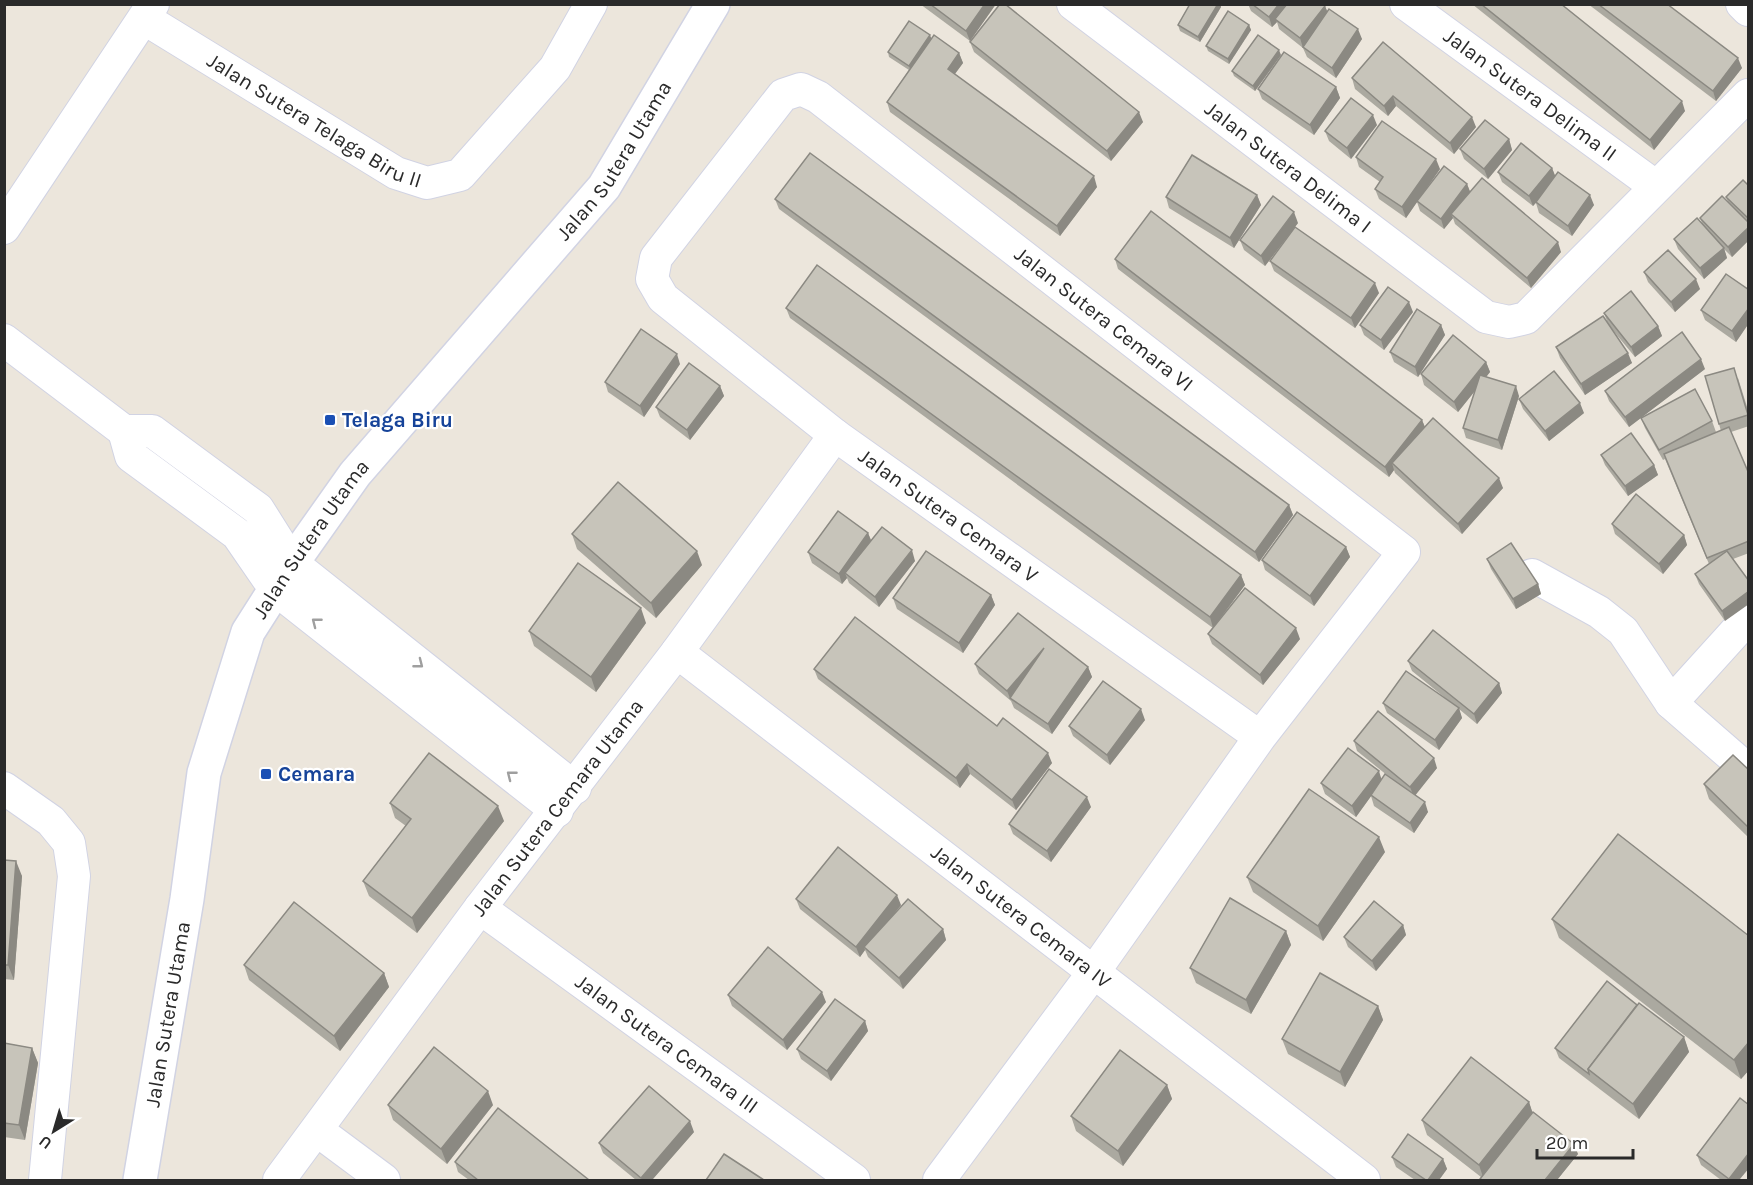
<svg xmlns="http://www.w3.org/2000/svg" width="1753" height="1185" viewBox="0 0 1753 1185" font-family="Karla,sans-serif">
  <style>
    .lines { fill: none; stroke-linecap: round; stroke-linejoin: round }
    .minor-casing { stroke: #d1d3e3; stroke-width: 34 }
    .tertiary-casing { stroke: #d1d3e3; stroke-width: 36 }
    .minor { stroke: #fff; stroke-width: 32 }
    .tertiary { stroke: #fff; stroke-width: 33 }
    .wall { fill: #aba9a0 }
    .shaded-wall { fill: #8b8982 }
    .building { fill: #c7c4ba; stroke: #8b8982; stroke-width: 1.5 }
    .oneway { stroke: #9f9f9f }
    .transit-dot { fill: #1a4fb4; stroke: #fff; stroke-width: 2 }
    .labels { text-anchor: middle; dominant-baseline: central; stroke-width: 4.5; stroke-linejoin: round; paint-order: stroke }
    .street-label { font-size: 21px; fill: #2a2a2a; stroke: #fff }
    .transit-label { font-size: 21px; font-weight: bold; fill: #164399; stroke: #fff; text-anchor: start }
  </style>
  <rect width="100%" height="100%" fill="#ece6dc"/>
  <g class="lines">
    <defs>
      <g id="minor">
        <path id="s1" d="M 1073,4 L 1486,317 L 1509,322 L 1526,318 L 1748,95"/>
        <path id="s2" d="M 1406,4 L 1655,186"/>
        <polyline points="1742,4 1748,10"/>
        <path id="s3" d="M 145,19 L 396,173 L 427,183 L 460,175 L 555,68 L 591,4"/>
        <polyline points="4,228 153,4"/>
        <polyline points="4,340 124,431 152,431 258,509 292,563 575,788"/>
        <polyline points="124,431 131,456 237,534 275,589 557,811"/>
        <polyline points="1532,575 1599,612 1623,631 1671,703 1748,770"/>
        <path id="s4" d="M 677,652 L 1364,1180"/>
        <polyline points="1671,703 1748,618"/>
        <polyline points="4,788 51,821 69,843 74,876 45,1180"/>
        <path id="s5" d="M 480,908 L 854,1180"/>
        <polyline points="318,1131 384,1180"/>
        <path id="s6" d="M 279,1180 L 480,908 L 677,652 L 835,435"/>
        <path id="s7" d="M 939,1180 L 1093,973 L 1260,737 L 1404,552 L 818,97 L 801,89 L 783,95 L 656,258 L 652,279 L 663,298 L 835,435 L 1260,737"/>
      </g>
      <g id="tertiary">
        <path id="s8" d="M 140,1180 L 187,899 L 204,773 L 248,632 L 292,563 L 355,474 L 604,187 L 713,4"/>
      </g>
    </defs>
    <use href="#minor" class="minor-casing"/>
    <use href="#tertiary" class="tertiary-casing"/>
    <use href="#minor" class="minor"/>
    <use href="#tertiary" class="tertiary"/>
  </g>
  <g class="wall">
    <polygon points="920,4 996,4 970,41"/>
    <polygon points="1190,4 1220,4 1221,7 1200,42 1180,31 1178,25"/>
    <polygon points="1248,4 1324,4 1327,11 1362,39 1336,78 1307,57 1303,48 1279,29 1277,22 1272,27 1251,11"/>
    <polygon points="1472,4 1561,4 1685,111 1654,150"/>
    <polygon points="1588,4 1667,4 1742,68 1716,101"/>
    <polygon points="1249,25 1251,30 1229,64 1208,51 1206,46"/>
    <polygon points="932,39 959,53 963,63 955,74 1097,187 1060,236 890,112 887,102 909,70 889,57 888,52"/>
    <polygon points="970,42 1143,122 1111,161 974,52"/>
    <polygon points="1281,55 1255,91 1234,76 1232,71"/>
    <polygon points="1352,78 1476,127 1454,154 1396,106 1388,116 1355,89"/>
    <polygon points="1336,87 1340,98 1314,135 1262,99 1258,89"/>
    <polygon points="1377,125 1351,159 1329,141 1325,131"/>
    <polygon points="1509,139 1512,150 1488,179 1464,159 1460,149"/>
    <polygon points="1356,157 1440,169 1423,193 1467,184 1470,192 1561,252 1531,288 1455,224 1453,218 1444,229 1420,211 1417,202 1406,218 1379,199 1375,189 1380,182 1359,167"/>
    <polygon points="1552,168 1555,176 1594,205 1572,236 1539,213 1536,203 1533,206 1502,182 1498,172"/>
    <polygon points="1749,186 1749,223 1728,202 1726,197"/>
    <polygon points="1257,195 1261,205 1234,248 1169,208 1166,197"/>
    <polygon points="775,199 1289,505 1293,515 1259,562 779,209"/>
    <polygon points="1700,218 1749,223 1749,240 1732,257 1724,249 1727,258 1704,279 1678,249 1674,239 1702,223"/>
    <polygon points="1298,223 1265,266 1244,250 1240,240"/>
    <polygon points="1115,259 1422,420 1425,427 1503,488 1462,534 1395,473 1394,470 1389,477 1118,269"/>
    <polygon points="1270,261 1379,293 1355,328 1274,271"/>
    <polygon points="1644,272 1700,289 1675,312 1648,282"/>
    <polygon points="1749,290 1749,323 1736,342 1705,320 1701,310"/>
    <polygon points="786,308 1241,575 1245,585 1213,628 790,318"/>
    <polygon points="1413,312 1384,350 1364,335 1360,325"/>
    <polygon points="1604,313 1658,326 1662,336 1635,357 1611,328 1632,363 1585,395 1560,358 1556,347 1607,321"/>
    <polygon points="1441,325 1445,335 1418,377 1394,362 1390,352"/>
    <polygon points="1486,362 1490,372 1486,377 1519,396 1502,450 1466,438 1463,428 1475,391 1458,412 1424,385 1421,374"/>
    <polygon points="680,364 644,417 608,392 605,382"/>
    <polygon points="1705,369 1629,427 1609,401 1605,391"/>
    <polygon points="1738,378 1749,413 1749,426 1731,432 1749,474 1749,553 1733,559 1725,621 1699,584 1695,574 1709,564 1665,459 1663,460 1645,428 1641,418 1712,421 1716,432 1706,437 1721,431 1719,424"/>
    <polygon points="720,386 724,396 690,440 660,417 656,407"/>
    <polygon points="1519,399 1584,413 1549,441 1523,409"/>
    <polygon points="1601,455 1654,465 1658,475 1628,496 1605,465"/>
    <polygon points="1612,524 1684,535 1687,545 1663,574 1615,534"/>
    <polygon points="868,533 871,540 915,561 879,607 849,583 847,578 842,584 812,563 808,552"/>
    <polygon points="572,534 702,565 656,618 577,549"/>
    <polygon points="1346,547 1350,557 1314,606 1265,570 1262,560"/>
    <polygon points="1487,559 1538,584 1541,594 1516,609 1491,569"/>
    <polygon points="991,595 995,605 963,653 897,609 893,598"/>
    <polygon points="646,623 596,692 534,646 529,631"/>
    <polygon points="1208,634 1300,639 1263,685 1212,644"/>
    <polygon points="1408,661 1499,683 1502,693 1477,724 1459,709 1462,718 1439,750 1387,713 1383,703 1454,705 1412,671"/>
    <polygon points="975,664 1088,667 1092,677 1052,734 1014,708 1011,701 979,674"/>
    <polygon points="814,669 997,726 1052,763 1016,810 970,774 960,788 818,679"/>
    <polygon points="1145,720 1110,765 1073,736 1069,726"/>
    <polygon points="1354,741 1437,768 1415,795 1428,812 1414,833 1374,806 1371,796 1356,817 1325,794 1321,783 1382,779 1393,780 1357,751"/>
    <polygon points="1749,770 1749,838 1709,799 1704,784"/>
    <polygon points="390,803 504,821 417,933 369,896 363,881 406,826 395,818"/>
    <polygon points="1091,807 1051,862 1013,834 1009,824"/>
    <polygon points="1385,852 1323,941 1253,892 1247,877"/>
    <polygon points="4,860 22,876 14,980 4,979"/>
    <polygon points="796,899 901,905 893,915 943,929 946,940 903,989 868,957 865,950 860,957 800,909"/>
    <polygon points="1552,919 1749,936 1749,1070 1741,1079 1559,938"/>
    <polygon points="1403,925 1406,935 1376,971 1348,947 1344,937"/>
    <polygon points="1286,931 1291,945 1251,1014 1196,983 1190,968"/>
    <polygon points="244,965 384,973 389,987 340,1051 249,980"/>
    <polygon points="728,995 826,1002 787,1050 732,1006"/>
    <polygon points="1378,1006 1383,1020 1345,1087 1288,1054 1282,1039"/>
    <polygon points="865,1021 868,1031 831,1081 801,1059 797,1049"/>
    <polygon points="1684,1037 1689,1052 1639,1119 1559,1058 1555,1048"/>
    <polygon points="4,1043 32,1048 38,1063 25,1140 4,1137"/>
    <polygon points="1167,1085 1172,1099 1123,1166 1076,1131 1071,1116"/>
    <polygon points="1529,1102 1532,1112 1578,1154 1557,1180 1480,1180 1480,1179 1481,1177 1427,1135 1422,1120"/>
    <polygon points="388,1105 493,1105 447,1164 393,1120"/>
    <polygon points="1749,1105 1749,1168 1739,1180 1721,1180 1701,1165 1697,1155"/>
    <polygon points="694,1132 652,1180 636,1180 603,1153 599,1143"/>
    <polygon points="1392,1157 1443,1159 1447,1169 1439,1180 1415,1180 1396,1167"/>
    <polygon points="455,1162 589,1180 469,1180 458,1172"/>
  </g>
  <g class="shaded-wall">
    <polygon points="985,4 996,4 970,41 966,31"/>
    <polygon points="1218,4 1220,4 1221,7 1200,42 1198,37"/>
    <polygon points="1279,4 1290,4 1275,19 1277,22 1272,27 1269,17"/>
    <polygon points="1325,6 1329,16 1303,48 1300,38"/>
    <polygon points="1249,25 1251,30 1229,64 1228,59"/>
    <polygon points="1358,29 1362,39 1336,78 1332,68"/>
    <polygon points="930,35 932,40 911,72 909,66"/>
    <polygon points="1279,50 1281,55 1255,91 1253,86"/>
    <polygon points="959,53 963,63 951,79 948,69"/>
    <polygon points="1738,58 1742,68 1716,101 1713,91"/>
    <polygon points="1336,87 1340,98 1314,135 1310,125"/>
    <polygon points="1393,96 1396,106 1388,116 1384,106"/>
    <polygon points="1682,101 1685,111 1654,150 1650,140"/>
    <polygon points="1139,112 1143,122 1111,161 1107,151"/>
    <polygon points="1373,115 1377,125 1351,159 1347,148"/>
    <polygon points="1472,117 1476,127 1454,154 1450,143"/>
    <polygon points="1509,139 1512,150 1488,179 1484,169"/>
    <polygon points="1436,159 1440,169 1406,218 1402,207"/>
    <polygon points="1552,168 1556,178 1533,206 1529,196"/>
    <polygon points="1094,176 1097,187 1060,236 1057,226"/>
    <polygon points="1467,184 1471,194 1451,214 1453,218 1444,229 1441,219"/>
    <polygon points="1257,195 1261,205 1234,248 1230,238"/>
    <polygon points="1590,195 1594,205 1572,236 1568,226"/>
    <polygon points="1294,212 1298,223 1265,266 1261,256"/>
    <polygon points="1749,227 1749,240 1732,257 1728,247"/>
    <polygon points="1558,242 1561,252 1531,288 1527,278"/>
    <polygon points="1724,248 1727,258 1704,279 1700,268"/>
    <polygon points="1696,279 1700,289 1675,312 1671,302"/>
    <polygon points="1375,283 1379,293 1355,328 1351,318"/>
    <polygon points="1409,302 1413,312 1384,350 1381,340"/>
    <polygon points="1749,308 1749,323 1736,342 1732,331"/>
    <polygon points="1441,325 1445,335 1418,377 1415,367"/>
    <polygon points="1658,326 1662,336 1635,357 1631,347"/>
    <polygon points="1628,353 1632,363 1585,395 1581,384"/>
    <polygon points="677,354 680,364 644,417 640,406"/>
    <polygon points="1701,359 1705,369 1629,427 1625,417"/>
    <polygon points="1486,362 1490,372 1458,412 1454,402"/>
    <polygon points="720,386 724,396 690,440 687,430"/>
    <polygon points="1516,386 1519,396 1502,450 1498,440"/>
    <polygon points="1580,403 1584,413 1549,441 1545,431"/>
    <polygon points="1422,420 1426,430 1392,463 1394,470 1389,477 1385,467"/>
    <polygon points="1654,465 1658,475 1628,496 1625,486"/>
    <polygon points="1499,478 1503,488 1462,534 1458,524"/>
    <polygon points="1289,505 1293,515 1259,562 1255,552"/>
    <polygon points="868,533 872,543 845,573 847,578 842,584 839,574"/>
    <polygon points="1684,535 1687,545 1663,574 1659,564"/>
    <polygon points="1346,547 1350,557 1314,606 1310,596"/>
    <polygon points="912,550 915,561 879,607 875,597"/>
    <polygon points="697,551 702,565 656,618 651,603"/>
    <polygon points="1241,575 1245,585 1213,628 1210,617"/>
    <polygon points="1538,584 1541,594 1516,609 1513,599"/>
    <polygon points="1749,591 1749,604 1725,621 1722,611"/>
    <polygon points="991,595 995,605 963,653 959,643"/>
    <polygon points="641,608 646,623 596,692 591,677"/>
    <polygon points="1296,628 1300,639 1263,685 1260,675"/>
    <polygon points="1044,648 1010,698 1007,691"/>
    <polygon points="1088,667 1092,677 1052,734 1048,724"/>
    <polygon points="1499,683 1502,693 1477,724 1474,714"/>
    <polygon points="1459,708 1462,718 1439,750 1435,740"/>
    <polygon points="1141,709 1145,720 1110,765 1107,755"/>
    <polygon points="1048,753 1052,763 1016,810 1012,800"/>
    <polygon points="1434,758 1437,768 1414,797 1410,787"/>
    <polygon points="967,764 970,774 960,788 956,778"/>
    <polygon points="1379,771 1382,781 1356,817 1352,806"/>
    <polygon points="1087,797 1091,807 1051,862 1047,851"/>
    <polygon points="1425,802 1428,812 1414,833 1410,823"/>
    <polygon points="498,806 504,821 417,933 412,918"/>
    <polygon points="1379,837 1385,852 1323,941 1318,926"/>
    <polygon points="16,861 22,876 14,980 8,965"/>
    <polygon points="897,895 901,905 866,949 864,947 865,950 860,957 856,947"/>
    <polygon points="1403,925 1406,935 1376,971 1372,961"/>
    <polygon points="943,929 946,940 903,989 899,978"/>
    <polygon points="1286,931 1291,945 1251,1014 1246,1000"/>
    <polygon points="384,973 389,987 340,1051 334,1036"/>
    <polygon points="822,992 826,1002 787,1050 783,1040"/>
    <polygon points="1378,1006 1383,1020 1345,1087 1340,1072"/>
    <polygon points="865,1021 868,1031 831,1081 827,1071"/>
    <polygon points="1684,1037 1689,1052 1639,1119 1633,1104"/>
    <polygon points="1749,1042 1749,1070 1741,1079 1734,1060"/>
    <polygon points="32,1048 38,1063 25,1140 19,1125"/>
    <polygon points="1167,1085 1172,1099 1123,1166 1118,1151"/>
    <polygon points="488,1091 493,1105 447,1164 441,1149"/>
    <polygon points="1529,1102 1534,1117 1484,1180 1479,1165"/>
    <polygon points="690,1121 694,1132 652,1180 642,1180 641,1178"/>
    <polygon points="1574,1144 1578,1154 1557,1180 1545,1180"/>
    <polygon points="1749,1153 1749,1168 1739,1180 1729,1180 1729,1179"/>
    <polygon points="1443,1159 1447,1169 1439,1180 1428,1180"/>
  </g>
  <g class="building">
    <polygon points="930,4 985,4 966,31"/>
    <polygon points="1000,4 1005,4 1139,112 1107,151 970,42"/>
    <polygon points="1190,4 1218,4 1198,37 1178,25"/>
    <polygon points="1252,4 1279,4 1269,17"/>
    <polygon points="1287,4 1324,4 1325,6 1300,38 1275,19"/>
    <polygon points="1481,4 1561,4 1682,101 1650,140"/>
    <polygon points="1598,4 1667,4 1738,58 1713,91"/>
    <polygon points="1329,9 1358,29 1332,68 1303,47"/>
    <polygon points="1228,11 1249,25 1228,59 1206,46"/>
    <polygon points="909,21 930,35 909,66 888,52"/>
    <polygon points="934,35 959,53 948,69 1094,176 1057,226 887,102"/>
    <polygon points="1258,35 1279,50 1253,86 1232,71"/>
    <polygon points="1383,42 1472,117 1450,143 1393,96 1384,106 1352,78"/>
    <polygon points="1284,52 1336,87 1310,125 1258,89"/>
    <polygon points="1351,98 1373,115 1347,148 1325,131"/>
    <polygon points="1485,120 1509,139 1484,169 1460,149"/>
    <polygon points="1382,121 1436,159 1402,207 1375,189 1383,177 1356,157"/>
    <polygon points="1521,143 1552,168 1529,196 1498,172"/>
    <polygon points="810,153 1289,505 1255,552 775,199"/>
    <polygon points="1192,155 1257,195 1230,238 1166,197"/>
    <polygon points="1444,166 1467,184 1441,219 1417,201"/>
    <polygon points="1558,172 1590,195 1568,226 1536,202"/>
    <polygon points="1482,178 1558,242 1527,278 1451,214"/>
    <polygon points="1743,180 1749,186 1749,219 1726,197"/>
    <polygon points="1273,196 1294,212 1261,256 1240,240"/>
    <polygon points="1722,196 1749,223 1749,227 1728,247 1700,218"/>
    <polygon points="1151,211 1422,420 1385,467 1115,259"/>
    <polygon points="1697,218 1724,248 1700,268 1674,239"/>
    <polygon points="1295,227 1375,283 1351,318 1270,261"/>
    <polygon points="1668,250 1696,279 1671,302 1644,272"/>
    <polygon points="817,265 1241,575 1210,617 786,308"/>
    <polygon points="1726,274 1749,290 1749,308 1732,331 1701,310"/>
    <polygon points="1388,287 1409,302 1381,340 1360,325"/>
    <polygon points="1631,291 1658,326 1631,347 1604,313"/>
    <polygon points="1417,309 1441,325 1415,367 1390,352"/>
    <polygon points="1603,316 1628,353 1581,384 1556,347"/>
    <polygon points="641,329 677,354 640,406 605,382"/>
    <polygon points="1682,332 1701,359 1625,417 1605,391"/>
    <polygon points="1453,335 1486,362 1454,402 1421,374"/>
    <polygon points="689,363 720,386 687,430 656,407"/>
    <polygon points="1734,368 1748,415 1719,424 1705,376"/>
    <polygon points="1554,371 1580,403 1545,431 1519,399"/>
    <polygon points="1480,375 1516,386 1498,440 1463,428"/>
    <polygon points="1695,389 1712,421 1659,450 1641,418"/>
    <polygon points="1433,418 1499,478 1458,524 1392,463"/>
    <polygon points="1729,427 1749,474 1749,541 1707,558 1664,454"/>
    <polygon points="1631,433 1654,465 1625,486 1601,455"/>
    <polygon points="618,482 697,551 651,603 572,534"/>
    <polygon points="1636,494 1684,535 1659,564 1612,524"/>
    <polygon points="838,511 868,533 839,574 808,552"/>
    <polygon points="1297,512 1346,547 1310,596 1262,560"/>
    <polygon points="882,527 912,550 875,597 845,573"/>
    <polygon points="1511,543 1538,584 1513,599 1487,559"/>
    <polygon points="926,551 991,595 959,643 893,598"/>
    <polygon points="1727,551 1749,581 1749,591 1722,611 1695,574"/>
    <polygon points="578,563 641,608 591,677 529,631"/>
    <polygon points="1245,588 1296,628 1260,675 1208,634"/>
    <polygon points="1018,613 1088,667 1048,724 1010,698 1044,648 1007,691 975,664"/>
    <polygon points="855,617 997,726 1003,718 1048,753 1012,800 967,764 956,778 814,669"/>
    <polygon points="1433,630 1499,683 1474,714 1408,661"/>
    <polygon points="1406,671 1459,708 1435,740 1383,703"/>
    <polygon points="1103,681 1141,709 1107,755 1069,726"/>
    <polygon points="1378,711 1434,758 1410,787 1354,741"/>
    <polygon points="1348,748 1379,771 1352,806 1321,783"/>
    <polygon points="429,753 498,806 412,918 363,881 411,819 390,803"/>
    <polygon points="1733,755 1749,770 1749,828 1704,784"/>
    <polygon points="1049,769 1087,797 1047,851 1009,824"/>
    <polygon points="1385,774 1425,802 1410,823 1371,795"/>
    <polygon points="1309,789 1379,837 1318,926 1247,877"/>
    <polygon points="1618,834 1749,936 1749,1042 1734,1060 1552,919"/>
    <polygon points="838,847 897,895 856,947 796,899"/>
    <polygon points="4,860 16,861 8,965 4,965"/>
    <polygon points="1230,898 1286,931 1246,1000 1190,968"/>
    <polygon points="908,899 943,929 899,978 864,947"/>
    <polygon points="1374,901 1403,925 1372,961 1344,937"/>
    <polygon points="294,902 384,973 334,1036 244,965"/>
    <polygon points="768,947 822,992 783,1040 728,995"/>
    <polygon points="1320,973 1378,1006 1340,1072 1282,1039"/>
    <polygon points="1607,981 1637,1005 1588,1069 1589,1074 1555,1048"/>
    <polygon points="835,999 865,1021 827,1071 797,1049"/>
    <polygon points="1639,1003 1684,1037 1633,1104 1588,1069"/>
    <polygon points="4,1043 32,1048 19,1125 4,1123"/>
    <polygon points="434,1047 488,1091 441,1149 388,1105"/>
    <polygon points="1120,1050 1167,1085 1118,1151 1071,1116"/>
    <polygon points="1471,1057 1529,1102 1479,1165 1422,1120"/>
    <polygon points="649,1086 690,1121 641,1178 599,1143"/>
    <polygon points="1740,1098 1749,1105 1749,1153 1729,1179 1697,1155"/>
    <polygon points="498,1108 589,1180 478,1180 455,1162"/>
    <polygon points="1533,1112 1574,1144 1545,1180 1482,1180 1480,1179"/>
    <polygon points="1408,1134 1443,1159 1428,1180 1426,1180 1392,1157"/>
    <polygon points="724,1154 764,1180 706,1180"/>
  </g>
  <defs><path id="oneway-chevron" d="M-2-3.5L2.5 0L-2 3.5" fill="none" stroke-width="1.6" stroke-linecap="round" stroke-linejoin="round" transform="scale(1.5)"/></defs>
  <g class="oneway">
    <use href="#oneway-chevron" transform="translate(316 622) rotate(-142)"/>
    <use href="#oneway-chevron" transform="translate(419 664) rotate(38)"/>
    <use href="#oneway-chevron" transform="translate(511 775) rotate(-142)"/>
  </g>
  <g class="transit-dot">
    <rect x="324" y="414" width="12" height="12" rx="3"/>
    <rect x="260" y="768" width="12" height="12" rx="3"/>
  </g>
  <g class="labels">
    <g class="street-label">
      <text stroke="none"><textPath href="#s2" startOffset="154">Jalan Sutera Delima II</textPath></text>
      <text stroke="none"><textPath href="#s3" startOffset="198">Jalan Sutera Telaga Biru II</textPath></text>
      <text stroke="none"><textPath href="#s8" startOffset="1158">Jalan Sutera Utama</textPath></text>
      <text stroke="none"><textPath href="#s1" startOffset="270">Jalan Sutera Delima I</textPath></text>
      <text transform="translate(1104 319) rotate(38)">Jalan Sutera Cemara VI</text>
      <text stroke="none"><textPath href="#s7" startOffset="2170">Jalan Sutera Cemara V</textPath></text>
      <text stroke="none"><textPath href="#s8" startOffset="672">Jalan Sutera Utama</textPath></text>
      <text stroke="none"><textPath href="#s6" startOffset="465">Jalan Sutera Cemara Utama</textPath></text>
      <text stroke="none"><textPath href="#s4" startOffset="434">Jalan Sutera Cemara IV</textPath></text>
      <text stroke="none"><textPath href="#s8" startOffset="168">Jalan Sutera Utama</textPath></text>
      <text stroke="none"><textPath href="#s5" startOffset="231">Jalan Sutera Cemara III</textPath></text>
    </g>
    <g class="transit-label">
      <text x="342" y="420">Telaga Biru</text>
      <text x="278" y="774">Cemara</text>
    </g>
  </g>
  <rect width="1753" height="1185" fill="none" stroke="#2a2a2a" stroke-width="12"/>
  <g transform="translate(54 1131) rotate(217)" stroke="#ffffff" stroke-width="4.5" paint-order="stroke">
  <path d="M0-4.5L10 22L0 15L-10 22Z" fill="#2a2a2a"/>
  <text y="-9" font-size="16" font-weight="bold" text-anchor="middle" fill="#2a2a2a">U</text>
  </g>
  <path d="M1537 1149v9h96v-9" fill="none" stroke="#2a2a2a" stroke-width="3"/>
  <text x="1546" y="1149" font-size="18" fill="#2a2a2a" stroke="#ffffff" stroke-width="4.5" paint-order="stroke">20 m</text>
</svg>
